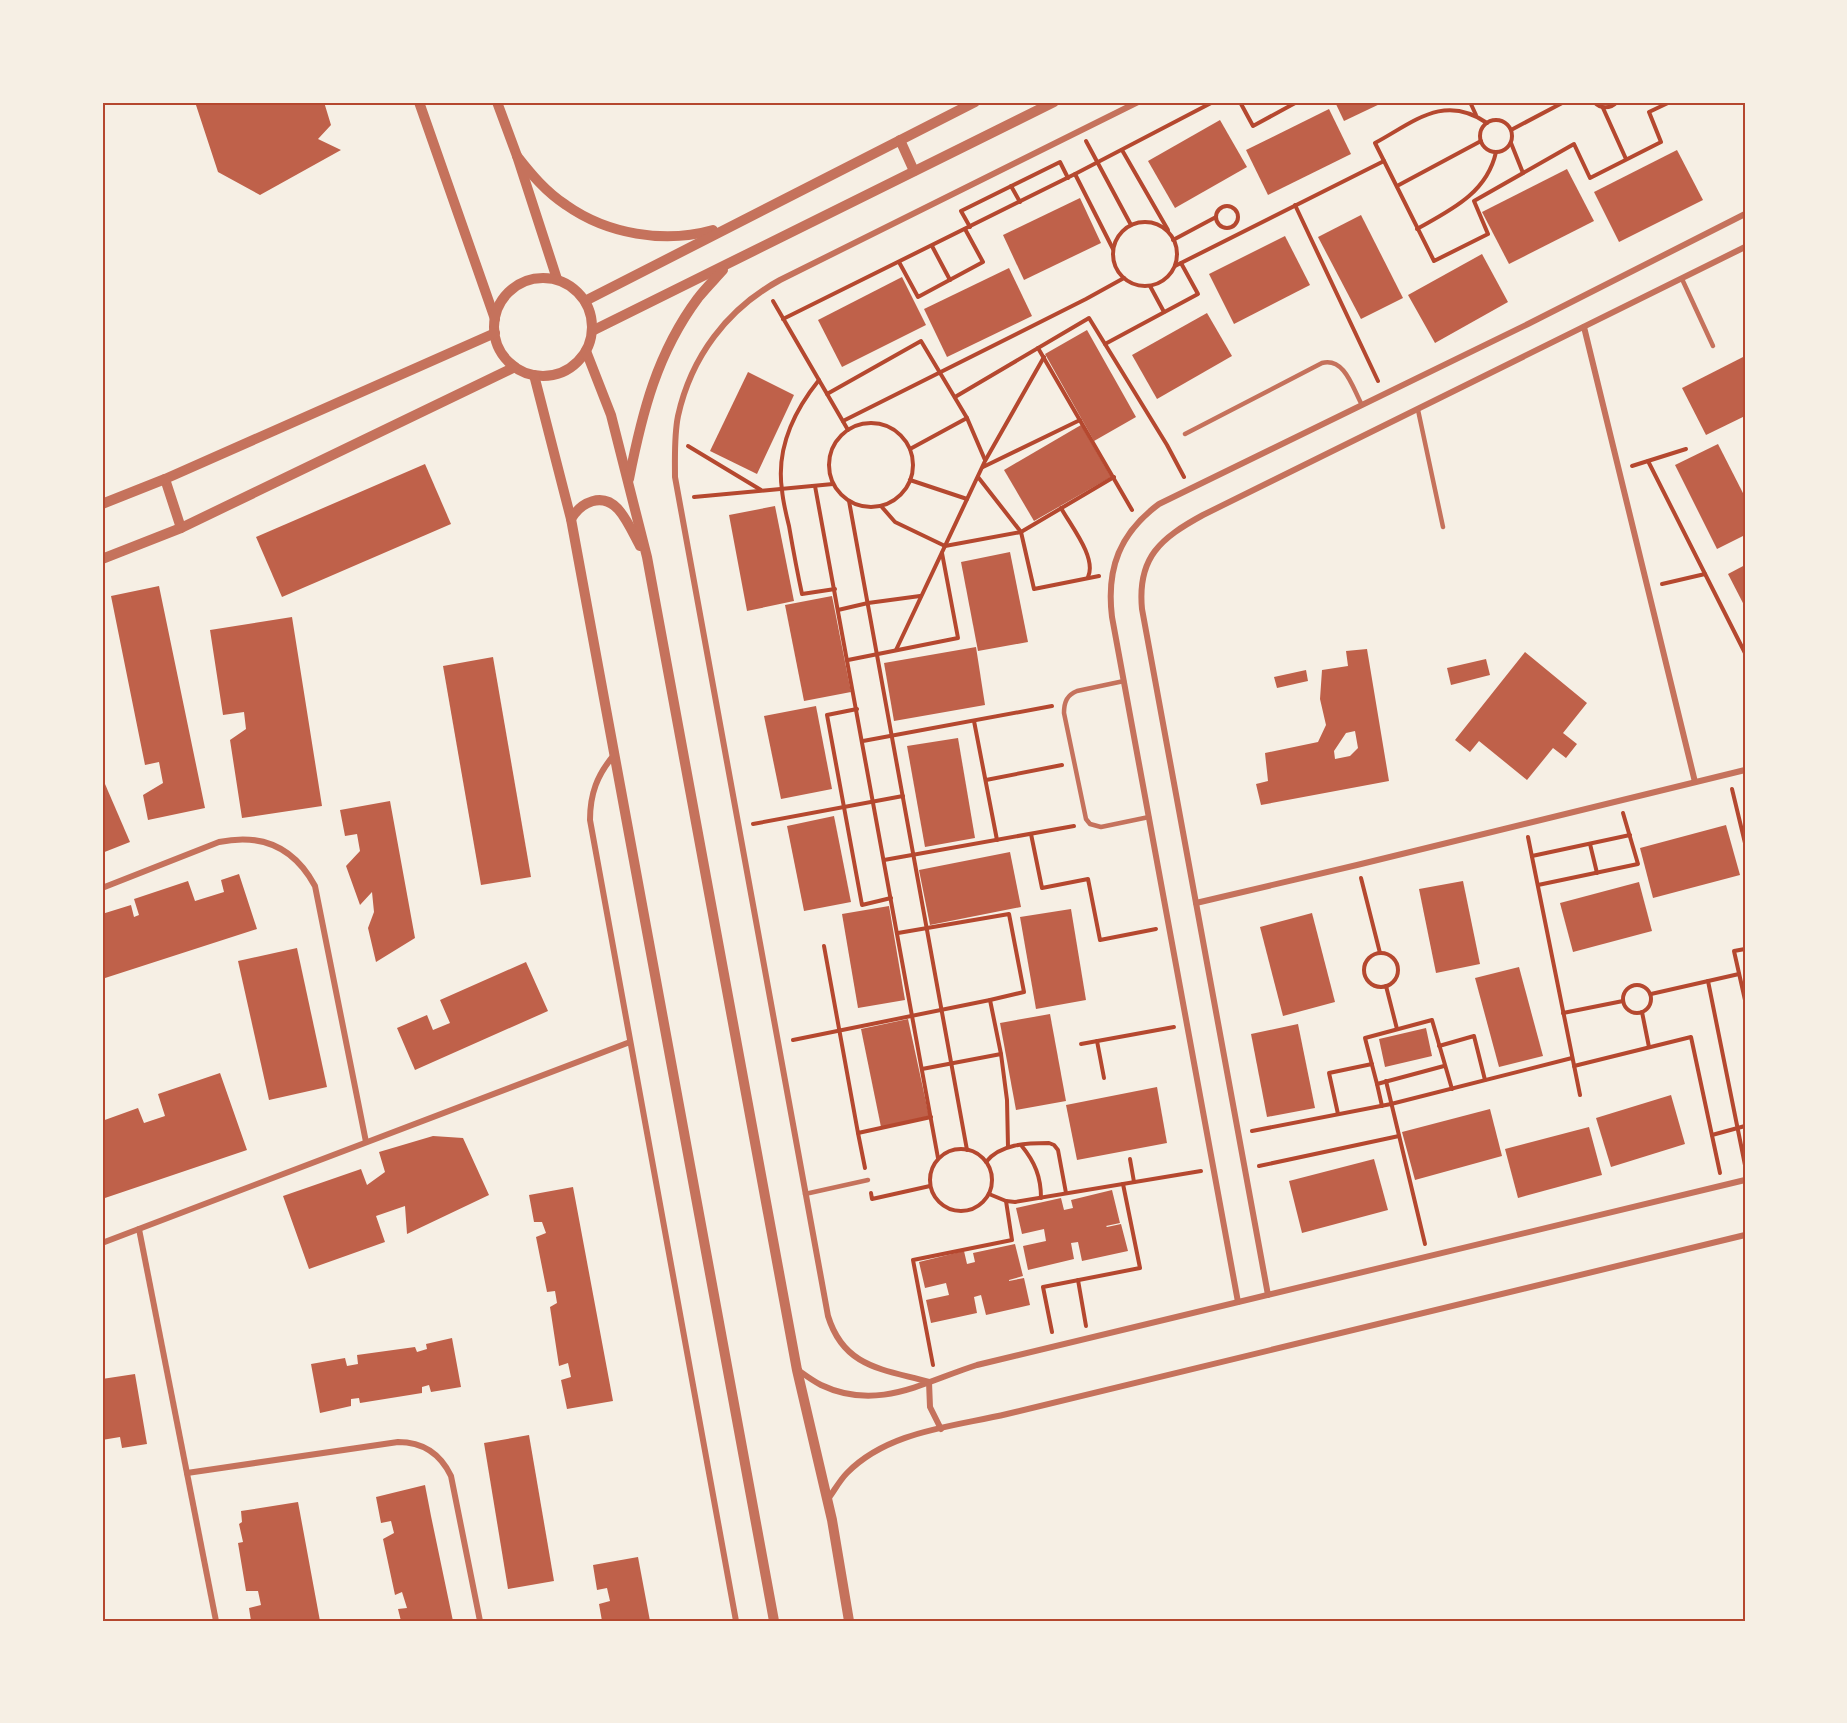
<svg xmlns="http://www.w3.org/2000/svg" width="1847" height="1723" viewBox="0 0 1847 1723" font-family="'Fira Sans',sans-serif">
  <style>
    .building { fill: #bf614a; fill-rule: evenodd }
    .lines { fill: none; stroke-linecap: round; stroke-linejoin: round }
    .path { stroke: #b5482f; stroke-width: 4 }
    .service { stroke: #c5725c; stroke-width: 4.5 }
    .minor { stroke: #c5725c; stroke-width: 6 }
    .tertiary { stroke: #c5725c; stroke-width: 10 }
    .neatline { fill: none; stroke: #b5482f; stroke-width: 2 }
  </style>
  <rect width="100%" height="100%" fill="#f6efe4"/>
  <g class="building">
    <polygon points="195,102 324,102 331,125 318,139 341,150 260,195 218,172"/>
    <polygon points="1335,102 1384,102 1344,121"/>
    <polygon points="1329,109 1351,154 1268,195 1246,150"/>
    <polygon points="1220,120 1247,167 1175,208 1148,161"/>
    <polygon points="1677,150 1703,200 1619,242 1594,192"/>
    <polygon points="1567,169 1594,221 1509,264 1482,212"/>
    <polygon points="1080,198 1101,243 1024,280 1003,235"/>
    <polygon points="1361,215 1403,298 1361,319 1318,237"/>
    <polygon points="1285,236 1310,285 1234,324 1209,274"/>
    <polygon points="1482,254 1508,302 1435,343 1408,295"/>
    <polygon points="1009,268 1032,316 947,357 924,309"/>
    <polygon points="902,277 926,325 842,367 818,320"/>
    <polygon points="1207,313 1232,356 1157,399 1132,355"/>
    <polygon points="1087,330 1136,417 1094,441 1045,354"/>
    <polygon points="1745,356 1745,416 1706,435 1682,388"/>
    <polygon points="748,372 794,395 757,474 710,451"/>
    <polygon points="1081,425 1111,477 1034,521 1004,470"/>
    <polygon points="1718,444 1745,497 1745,535 1717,549 1675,465"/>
    <polygon points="425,464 451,524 282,597 256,537"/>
    <polygon points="775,506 794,601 747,611 729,515"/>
    <polygon points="1010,552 1028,642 978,651 961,562"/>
    <polygon points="1745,565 1745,607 1728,574"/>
    <polygon points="159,586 205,808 148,820 143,795 163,783 159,762 145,765 111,596"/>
    <polygon points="832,596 851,692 804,701 785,605"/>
    <polygon points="292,617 322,806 242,818 230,740 246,729 244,712 223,715 210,630"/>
    <polygon points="976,647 985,705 894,721 884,663"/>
    <path d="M 1367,649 L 1389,781 L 1261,805 L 1256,784 L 1268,781 L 1265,753 L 1318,742 L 1326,725 L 1320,699 L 1322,670 L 1348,666 L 1346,651 ZM 1355,731 L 1358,748 L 1350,756 L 1335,759 L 1334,751 L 1346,733 Z"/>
    <polygon points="1525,652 1587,703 1563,733 1577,744 1566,758 1553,748 1527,780 1479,741 1470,752 1455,740"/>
    <polygon points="493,657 531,877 481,885 443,666"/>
    <polygon points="1486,659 1490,675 1451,685 1447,668"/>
    <polygon points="1306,670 1308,681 1277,688 1274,677"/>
    <polygon points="816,706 832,789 781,799 764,716"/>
    <polygon points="958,738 975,838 925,847 907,746"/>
    <polygon points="105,784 130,842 102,853 102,785"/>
    <polygon points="390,801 415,938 376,962 368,928 374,912 372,892 360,905 346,866 360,851 357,834 345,836 340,810"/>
    <polygon points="834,816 851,902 804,911 787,826"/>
    <polygon points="1726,825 1740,875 1653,898 1640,848"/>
    <polygon points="1010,852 1021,907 930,925 919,870"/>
    <polygon points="239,874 257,929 102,979 102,914 131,905 134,917 139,915 134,899 188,881 195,901 224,892 221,880"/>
    <polygon points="1463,881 1480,964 1436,973 1419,889"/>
    <polygon points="1639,882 1652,931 1573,952 1560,903"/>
    <polygon points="889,906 905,1000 858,1008 842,914"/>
    <polygon points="1071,909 1086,1000 1036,1009 1020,917"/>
    <polygon points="1312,913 1335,1002 1283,1016 1260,927"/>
    <polygon points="297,948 327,1087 269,1100 238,961"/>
    <polygon points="526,962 548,1011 415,1070 397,1028 427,1015 433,1030 450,1023 440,1000"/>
    <polygon points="1519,967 1543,1056 1499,1067 1475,978"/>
    <polygon points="1050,1014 1066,1101 1016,1110 1000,1023"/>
    <polygon points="908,1019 929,1116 881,1127 861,1029"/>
    <polygon points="1298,1024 1315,1108 1267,1117 1251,1034"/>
    <polygon points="1426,1028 1432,1056 1385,1067 1379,1039"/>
    <polygon points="220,1073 247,1150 102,1199 102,1121 138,1108 144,1123 165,1116 158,1094"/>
    <polygon points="1157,1087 1167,1143 1077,1160 1066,1105"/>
    <polygon points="1671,1095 1685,1144 1611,1167 1596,1118"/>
    <polygon points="1490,1109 1502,1156 1415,1180 1402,1132"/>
    <polygon points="1589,1127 1602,1175 1518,1198 1505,1149"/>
    <polygon points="433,1136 463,1138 489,1195 407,1234 405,1206 376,1216 385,1242 309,1269 283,1196 361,1169 367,1185 385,1172 379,1152"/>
    <polygon points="1374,1159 1388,1210 1302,1233 1289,1181"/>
    <polygon points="573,1187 613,1401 567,1409 561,1380 571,1377 568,1363 559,1366 550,1307 557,1303 555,1291 547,1292 536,1237 546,1233 542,1222 534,1222 529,1195"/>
    <polygon points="1112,1190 1120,1223 1106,1226 1107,1227 1121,1224 1128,1251 1082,1261 1078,1242 1071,1243 1074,1259 1028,1270 1023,1246 1046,1241 1044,1229 1022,1234 1016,1208 1061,1198 1064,1210 1073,1208 1071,1200"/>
    <polygon points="1015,1244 1023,1276 1009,1280 1009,1281 1024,1278 1030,1305 986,1315 981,1295 974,1297 977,1313 931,1323 926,1300 949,1295 946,1283 925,1288 919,1262 964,1251 967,1264 975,1262 973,1253"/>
    <polygon points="452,1338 461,1387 431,1392 429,1385 422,1387 422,1393 360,1403 359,1398 351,1399 351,1406 320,1413 311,1364 345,1358 347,1366 358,1364 357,1355 415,1347 417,1352 427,1349 426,1344"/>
    <polygon points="135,1374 147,1444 122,1448 120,1437 102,1440 102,1379"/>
    <polygon points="529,1435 554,1581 508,1589 484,1443"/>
    <polygon points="425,1485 431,1516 453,1621 401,1621 398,1609 407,1608 402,1592 395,1595 383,1539 394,1533 391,1521 381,1523 376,1497"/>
    <polygon points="298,1502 320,1621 251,1621 249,1608 261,1605 258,1591 246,1591 238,1543 243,1542 239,1524 242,1522 241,1511"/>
    <polygon points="638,1557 650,1621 602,1621 599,1604 610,1601 607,1588 597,1590 593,1565"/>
  </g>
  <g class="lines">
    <g class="path">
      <polyline points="1240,102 1253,126 1297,102"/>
      <polyline points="1470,102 1476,115"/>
      <path d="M 1594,102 C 1601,109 1610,109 1617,102"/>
      <polyline points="1603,108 1626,159"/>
      <circle cx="1496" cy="136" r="16"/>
      <path d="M 1487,123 C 1444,93 1414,122 1375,143 L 1434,261 L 1488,234 L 1474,201 L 1574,144 L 1590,178 L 1661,142 L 1649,112 L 1670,102"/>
      <polyline points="1511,130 1564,102"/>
      <polyline points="1086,141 1131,225"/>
      <polyline points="1511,143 1523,173"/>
      <polyline points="1122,150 1168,230"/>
      <polyline points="1075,174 1113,249"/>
      <polyline points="1011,186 1020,202"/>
      <polyline points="1397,186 1481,141"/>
      <polyline points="1295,205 1378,381"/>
      <circle cx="1227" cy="217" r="11"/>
      <circle cx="1145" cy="254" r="32"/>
      <polyline points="970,227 961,211 1060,162 1068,178"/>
      <path d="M 1417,229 C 1451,210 1487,193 1496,152"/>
      <polyline points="1173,240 1216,217"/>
      <polyline points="932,246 950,280"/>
      <polyline points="899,262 918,297 983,262 965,229"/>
      <polyline points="1175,266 1384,161"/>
      <polyline points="1150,286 1164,312"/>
      <polyline points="773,301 848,430"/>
      <polyline points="783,319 1075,174 1213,102"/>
      <polyline points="1105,344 1198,294 1181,263"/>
      <polyline points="1038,348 1132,510"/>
      <path d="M 819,380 C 794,411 776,449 782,490 C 783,502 786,514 789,526 C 793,549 797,571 802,594 L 835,589"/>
      <polyline points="827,394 921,341 967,418 985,460"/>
      <polyline points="955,397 1089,318 1167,445 1184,477"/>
      <polyline points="843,421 1086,299 1124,278"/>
      <circle cx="871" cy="465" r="42"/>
      <polyline points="688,446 761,490"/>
      <polyline points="910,449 967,418"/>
      <polyline points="1648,461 1745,653"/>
      <polyline points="1632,466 1686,449"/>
      <polyline points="983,467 1080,420"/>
      <polyline points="978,477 1021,532 1034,589 1099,576"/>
      <polyline points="910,480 967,499"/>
      <polyline points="815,486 938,1158"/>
      <polyline points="694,497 833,484"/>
      <polyline points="849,501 967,1150"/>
      <polyline points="881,506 895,522 945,546 1021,532 1114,477"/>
      <path d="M 1061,508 C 1071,526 1097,558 1088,577"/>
      <polyline points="1662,584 1705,574"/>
      <polyline points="838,610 868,603 920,596"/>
      <polyline points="896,650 985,461 1044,357"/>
      <polyline points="848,660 958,638 942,553"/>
      <polyline points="857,709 827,715 862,905 891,898"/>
      <polyline points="974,721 997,840"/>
      <polyline points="863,741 1052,706"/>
      <polyline points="986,780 1062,765"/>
      <polyline points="1732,789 1745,843"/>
      <polyline points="753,824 903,796"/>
      <polyline points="1031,834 1042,888 1088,879 1100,940 1156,929"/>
      <polyline points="1528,837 1580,1095"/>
      <polyline points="1590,844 1597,873"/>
      <polyline points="1532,856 1630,835"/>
      <polyline points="884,860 1074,826"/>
      <polyline points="1361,878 1380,953"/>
      <polyline points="1538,885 1638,864 1623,813"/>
      <polyline points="824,946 858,1133 931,1117"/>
      <polyline points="1745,949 1734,951 1745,1000"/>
      <circle cx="1381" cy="970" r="17"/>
      <polyline points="1708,981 1745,1165"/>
      <circle cx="1637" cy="999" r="14"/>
      <polyline points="1386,986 1397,1029"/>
      <polyline points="1651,994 1739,974"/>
      <polyline points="990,1000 1001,1054 1007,1100 1008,1147"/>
      <polyline points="1642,1012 1649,1047"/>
      <polyline points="1563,1013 1623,1001"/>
      <polyline points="793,1040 990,1000 1024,992 1009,914 898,933"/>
      <polyline points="1097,1041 1104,1078"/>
      <polyline points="1081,1044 1174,1027"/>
      <polyline points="1439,1046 1474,1036 1485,1080"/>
      <polyline points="1444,1066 1377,1084 1365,1038 1432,1020 1452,1089"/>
      <polyline points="1574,1066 1691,1037 1720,1173"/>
      <polyline points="922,1069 1001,1054"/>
      <polyline points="1386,1081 1425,1244"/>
      <polyline points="1377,1084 1382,1106"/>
      <polyline points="1338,1114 1329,1073 1372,1064"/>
      <polyline points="1252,1131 1391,1104 1572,1058"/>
      <polyline points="858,1133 865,1168"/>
      <polyline points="1712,1135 1745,1126"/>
      <path d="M 1021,1145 C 1035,1162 1041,1177 1041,1198"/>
      <circle cx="961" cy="1180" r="31"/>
      <polyline points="1130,1159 1134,1182"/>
      <path d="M 986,1162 C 1000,1144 1026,1143 1049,1143 L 1054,1145 L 1058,1150 L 1066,1193"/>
      <polyline points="1259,1166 1399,1136"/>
      <polyline points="871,1193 872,1199 930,1186"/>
      <polyline points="989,1194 1006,1201 1015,1202 1201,1171"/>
      <polyline points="1078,1280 1086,1326"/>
      <polyline points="1052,1332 1043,1287 1140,1268 1123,1184"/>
      <polyline points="933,1365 913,1260 1012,1240 1006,1201"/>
    </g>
    <g class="service">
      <polyline points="1682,279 1713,346"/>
      <polyline points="1418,410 1443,527"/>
      <path d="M 1185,434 L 1322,363 C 1345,357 1353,389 1362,405"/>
      <path d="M 1124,681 L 1077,691 C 1067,695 1064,702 1064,713 L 1086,819 L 1090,824 L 1101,827 L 1149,817"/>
      <polyline points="805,1194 868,1180"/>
    </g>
    <g class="minor">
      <polyline points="1584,327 1695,782"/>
      <path d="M 614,755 C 597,775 590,794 590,820 L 736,1621"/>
      <path d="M 102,888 L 219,842 C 262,833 294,847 315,886 L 366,1142"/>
      <polyline points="1196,903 1357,865 1745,770"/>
      <polyline points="139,1229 216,1621"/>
      <polyline points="102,1243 630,1042"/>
      <path d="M 1268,1295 L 1142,609 C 1137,557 1161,538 1203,515 L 1745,247"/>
      <path d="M 1238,1302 L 1112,617 C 1106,568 1120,533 1159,504 L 1528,324 L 1745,214"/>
      <path d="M 798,1370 C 805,1375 813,1381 821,1385 C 878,1412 923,1382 977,1365 L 1745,1180"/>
      <path d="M 941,1429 L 930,1407 L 929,1382 C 883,1369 844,1368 828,1316 L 675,477 C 675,457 674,436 678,416 C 691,357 727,309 780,280 L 1138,102"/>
      <path d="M 187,1473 L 398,1442 C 423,1442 440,1453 451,1476 L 480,1621"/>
      <path d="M 828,1499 C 834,1491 840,1480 847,1473 C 888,1431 952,1427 1007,1414 L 1745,1235"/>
    </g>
    <g class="tertiary">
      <polyline points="419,102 495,319"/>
      <polyline points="497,102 517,156 557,279"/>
      <polyline points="900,140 914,171"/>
      <path d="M 517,156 C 531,174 546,192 566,205 C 607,234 664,244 713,230"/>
      <circle cx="543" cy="327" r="49"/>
      <polyline points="585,301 975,102"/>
      <polyline points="592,331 1054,102"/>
      <polyline points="586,351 611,415 647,557 797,1370 832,1520 849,1621"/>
      <polyline points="534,375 571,519 774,1621"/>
      <polyline points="165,479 181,528"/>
      <path d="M 629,479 C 642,413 657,353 698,298 C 706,288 715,279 723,270"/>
      <polyline points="102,504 165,479 495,333"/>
      <path d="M 571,519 C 581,502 602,492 618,509 C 627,519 634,535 640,546"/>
      <polyline points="102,559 181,528 515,367"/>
    </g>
  </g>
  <rect width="1847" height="1723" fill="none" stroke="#f6efe4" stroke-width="207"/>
  <rect x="104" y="104" width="1640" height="1516" class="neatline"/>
</svg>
